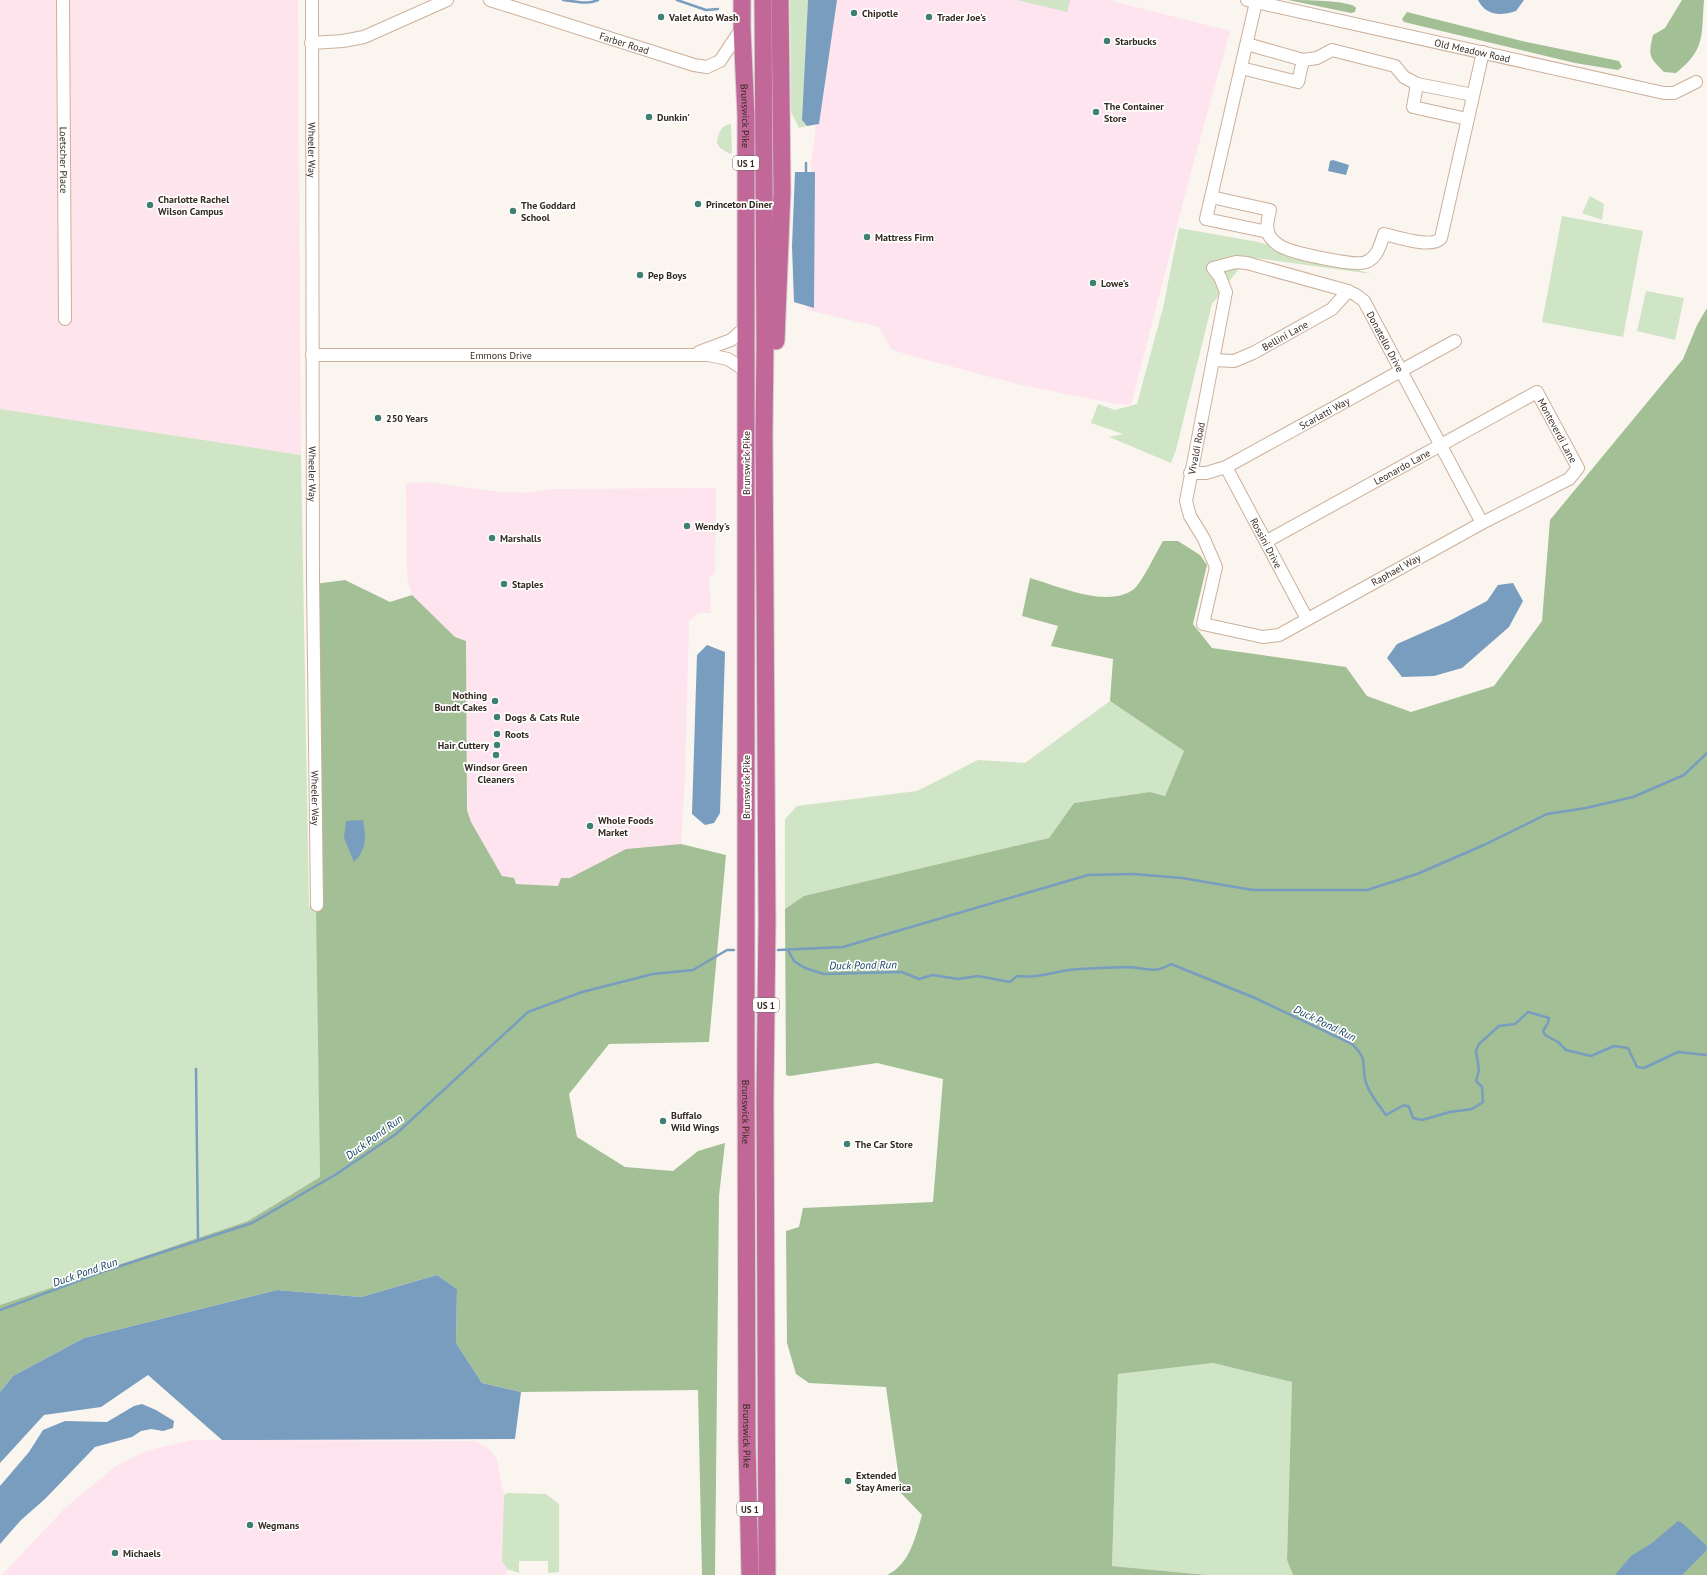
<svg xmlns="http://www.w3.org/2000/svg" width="1707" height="1575" viewBox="0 0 1707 1575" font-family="'PT Sans',sans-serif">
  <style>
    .commercial { fill: #fde4ee }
    .education { fill: #fee4ed }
    .green { fill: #d0e4c6 }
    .forest { fill: #a3bf95 }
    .water { fill: #789dbf }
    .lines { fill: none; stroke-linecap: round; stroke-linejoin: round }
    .stream { stroke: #789dbf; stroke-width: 2.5 }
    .minor-casing { stroke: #ccb09a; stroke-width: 14 }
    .highway-casing { stroke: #d3d0ce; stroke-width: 19 }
    .minor { stroke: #fff; stroke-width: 12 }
    .highway { stroke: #c26898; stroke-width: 17 }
    .poi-dot { fill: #3e8173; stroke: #fff; stroke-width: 1.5 }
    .labels { text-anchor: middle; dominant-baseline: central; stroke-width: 3.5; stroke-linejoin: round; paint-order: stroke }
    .shield { fill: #fff; stroke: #726a64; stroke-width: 1 }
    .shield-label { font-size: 9px; font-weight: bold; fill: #352a21 }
    .poi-label { font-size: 10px; font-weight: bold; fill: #352a21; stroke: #fff; text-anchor: start }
    .street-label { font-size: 10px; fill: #352a21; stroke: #fff }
    .water-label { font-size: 11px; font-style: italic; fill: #0c395b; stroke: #fff }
  </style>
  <rect width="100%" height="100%" fill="#fbf5f0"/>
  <g class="commercial">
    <polygon points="821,0 1108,0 1230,31 1188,183 1131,405 1111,403 1017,384 905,354 891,349 879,327 807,310 811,162 815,134"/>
    <polygon points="427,482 491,491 524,493 549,489 716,488 715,574 709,577 711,613 699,613 689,621 685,779 681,844 626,849 558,886 516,884 514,878 502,876 471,822 467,810 466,641 455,637 412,595 407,577 406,483"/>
    <polygon points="192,1440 475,1441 488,1448 497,1459 504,1495 502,1561 507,1569 507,1575 2,1575 66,1507 116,1466 146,1451"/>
  </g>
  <polygon class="education" points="0,0 298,0 301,455 0,409"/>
  <g class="green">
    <polygon points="790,0 808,0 802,120 807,126 799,128 791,112"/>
    <polygon points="1017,0 1070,0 1067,12"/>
    <path d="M 731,124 L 732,153 L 730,154 L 720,148 L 717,143 C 718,133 721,125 731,124 Z"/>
    <polygon points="1590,196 1604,204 1602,220 1582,213"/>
    <polygon points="1562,216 1643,231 1623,337 1542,322"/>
    <polygon points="1179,228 1258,242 1372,274 1248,257 1212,304 1176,450 1171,463 1109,437 1123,434 1091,423 1098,404 1115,410 1137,404 1163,308"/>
    <polygon points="1646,291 1684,298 1675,340 1637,331"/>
    <polygon points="0,409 301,455 309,906 316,906 317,914 320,1177 248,1221 0,1305"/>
    <polygon points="1110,701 1184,751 1165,796 1150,792 1074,803 1049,838 805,896 785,909 785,819 797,806 917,791 978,760 1025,763"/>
    <polygon points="1213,1363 1292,1382 1287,1560 1293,1575 1207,1575 1112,1566 1118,1374"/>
    <polygon points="508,1493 546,1494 559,1504 559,1572 548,1573 548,1561 519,1561 519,1573 507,1569 502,1561 504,1495"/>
  </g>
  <g class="forest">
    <path d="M 1288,0 C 1301,0 1351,0 1356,8 L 1355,12 L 1351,13 Z"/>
    <path d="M 1682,0 L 1704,0 C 1701,36 1706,49 1676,73 L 1664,72 C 1649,57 1648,56 1653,35 L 1665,28 Z"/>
    <polygon points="1407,12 1522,41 1619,61 1622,67 1618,70 1575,63 1404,22 1402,19"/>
    <path d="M 1707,308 L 1707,1575 L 1293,1575 L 1287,1560 L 1292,1382 L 1213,1363 L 1118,1374 L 1112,1566 L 1207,1575 L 887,1575 C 910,1564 915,1538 922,1515 L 901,1493 L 886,1387 L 809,1383 L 796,1374 L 787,1343 L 786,1231 L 799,1227 L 803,1208 L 933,1202 L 943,1079 L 877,1063 L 790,1076 L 786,1075 L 785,909 L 804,896 L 1049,838 L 1074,803 L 1150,792 L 1165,796 L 1184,751 L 1110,701 L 1113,659 L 1051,646 L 1058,626 L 1022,616 L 1030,578 C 1058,586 1108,609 1134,589 C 1141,584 1157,551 1163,541 L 1178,541 L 1200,555 L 1207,565 L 1193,624 L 1212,648 L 1346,667 L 1367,696 L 1411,712 L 1494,686 L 1542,621 L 1550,520 L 1683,359 L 1697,325 Z"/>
    <polygon points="345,580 390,602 412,595 455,637 466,641 467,810 471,822 502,876 514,878 516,884 558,886 561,878 570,878 626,849 681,844 726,855 709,1042 609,1044 569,1094 577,1137 625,1167 673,1171 698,1151 725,1143 719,1196 715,1575 702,1575 698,1390 521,1392 482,1383 456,1343 457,1289 437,1275 361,1297 277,1290 84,1338 13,1376 0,1392 0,1305 248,1221 320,1177 316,906 315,584"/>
  </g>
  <g class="water">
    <polygon points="808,0 837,0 819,124 807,126 802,120"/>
    <path d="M 1478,0 L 1524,0 L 1516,11 C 1501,16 1486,16 1478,0 Z"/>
    <polygon points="1333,160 1349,165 1346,175 1328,171 1330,161"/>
    <polygon points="795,172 815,172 814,308 794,302 792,246"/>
    <polygon points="1513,583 1523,601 1509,627 1462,668 1434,676 1402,677 1387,658 1397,644 1449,621 1487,601 1498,585"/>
    <polygon points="707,645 725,652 720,813 714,823 705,825 692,814 697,655"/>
    <path d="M 363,820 C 366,837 367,849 354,862 L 344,838 L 346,821 Z"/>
    <polygon points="437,1275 457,1289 456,1343 482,1383 521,1392 515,1439 222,1440 148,1375 101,1407 44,1415 0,1463 0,1392 13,1376 84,1338 277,1290 361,1297"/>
    <polygon points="142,1404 156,1410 174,1421 173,1428 163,1431 151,1429 141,1431 132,1437 95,1447 45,1499 21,1520 0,1544 0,1486 29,1452 43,1430 65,1421 107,1422 134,1406"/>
    <polygon points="1678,1521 1682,1523 1707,1546 1706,1551 1682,1575 1615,1575 1631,1556 1652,1543"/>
  </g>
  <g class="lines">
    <g class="stream">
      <path d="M 563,0 C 575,1 587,5 598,0"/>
      <polyline points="677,0 706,10 718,9"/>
      <polyline points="806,163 806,174"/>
      <polyline points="778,950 843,947 1088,875 1133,874 1182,878 1253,890 1367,890 1417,874 1484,845 1547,814 1586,808 1633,797 1684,775 1707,753"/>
      <path d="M 788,950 L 794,961 L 805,968 L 824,974 L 902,972 L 919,979 L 933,975 L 958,979 L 978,976 L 1010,982 L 1017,976 C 1038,978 1049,973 1069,970 C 1088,968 1108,968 1127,967 C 1147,967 1152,975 1171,964 L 1255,998 L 1352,1044 C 1370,1061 1360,1064 1366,1083 C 1370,1095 1379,1105 1386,1115 L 1404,1105 L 1409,1107 L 1413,1118 L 1422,1120 L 1450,1112 L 1472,1109 L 1483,1102 L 1482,1087 L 1476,1081 L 1479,1070 L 1476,1051 L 1479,1044 L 1499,1026 L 1515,1024 L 1528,1012 L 1549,1018 L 1548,1023 L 1543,1031 L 1545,1035 L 1558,1042 L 1566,1050 L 1591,1056 L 1614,1046 L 1628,1048 L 1637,1067 L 1644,1068 L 1678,1052 L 1707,1055"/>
      <polyline points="196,1069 198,1240"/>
      <polyline points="0,1310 102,1272 252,1223 335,1175 396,1134 528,1012 582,992 653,974 693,970 727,950 734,950"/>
    </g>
    <defs>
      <g id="minor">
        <path id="s1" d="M 63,0 L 65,319"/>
        <path id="s2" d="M 312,0 L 313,581 L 317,905"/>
        <path id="s3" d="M 490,0 L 694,65 L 707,67 L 720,61 L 742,28"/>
        <path id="s4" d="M 1247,0 L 1664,93 L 1674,93 L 1696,82"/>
        <polyline points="1256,2 1206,219 1268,232"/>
        <polyline points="311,43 343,41 364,37 447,0"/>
        <polyline points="1247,44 1303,60 1317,58 1332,50 1395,66 1404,77 1417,84 1473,95"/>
        <polyline points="1241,68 1298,82 1303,60"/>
        <polyline points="1417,84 1413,107 1467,119"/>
        <path d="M 1211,197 L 1270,210 C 1268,219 1265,229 1270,237 C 1273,241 1278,245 1282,247 C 1294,253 1356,267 1366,262 C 1378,257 1380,245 1384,234 C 1397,237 1432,249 1441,238 L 1483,52"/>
        <polyline points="699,352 731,340 746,327"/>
        <path id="s5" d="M 312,355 L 708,355 L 728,359 L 746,371"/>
        <path id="s6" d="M 1213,360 L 1234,361 L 1253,353 L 1332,309 L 1348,291"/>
        <path id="s7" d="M 1226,467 L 1307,619"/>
        <path id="s8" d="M 1190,473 L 1206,473 L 1226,467 L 1455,341"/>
        <path id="s9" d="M 1267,541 L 1537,392 L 1578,468 L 1569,479 L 1482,523 L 1279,635 L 1263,637 L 1203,624 L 1216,567 L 1204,539 L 1190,516 L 1186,501 L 1226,292 L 1220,277 L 1213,268 L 1236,262 L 1247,263 L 1348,291 L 1356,295 L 1364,301 L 1482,523"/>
      </g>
      <g id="highway">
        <path id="s10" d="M 742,0 L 742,28 L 746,116 L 746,1071 L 747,1444 L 750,1575"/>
        <polyline points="763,0 765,345 764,435 767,921 765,1098 767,1575"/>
        <polyline points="776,341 782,192 780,0"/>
      </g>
    </defs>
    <use href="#minor" class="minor-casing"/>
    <use href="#highway" class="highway-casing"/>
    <use href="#minor" class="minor"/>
    <use href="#highway" class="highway"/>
  </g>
  <g class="poi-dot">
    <circle cx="854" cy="13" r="4"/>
    <circle cx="661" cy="17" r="4"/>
    <circle cx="929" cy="17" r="4"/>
    <circle cx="1107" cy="41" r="4"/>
    <circle cx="1096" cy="112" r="4"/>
    <circle cx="649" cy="117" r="4"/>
    <circle cx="698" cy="204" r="4"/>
    <circle cx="150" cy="205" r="4"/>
    <circle cx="513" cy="211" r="4"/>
    <circle cx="867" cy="237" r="4"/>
    <circle cx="640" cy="275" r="4"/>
    <circle cx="1093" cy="283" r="4"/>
    <circle cx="378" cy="418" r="4"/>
    <circle cx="687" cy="526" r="4"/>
    <circle cx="492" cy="538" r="4"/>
    <circle cx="504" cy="584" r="4"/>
    <circle cx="495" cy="701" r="4"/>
    <circle cx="497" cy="717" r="4"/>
    <circle cx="497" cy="734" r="4"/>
    <circle cx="497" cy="745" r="4"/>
    <circle cx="496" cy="755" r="4"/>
    <circle cx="590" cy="826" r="4"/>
    <circle cx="663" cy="1121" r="4"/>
    <circle cx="847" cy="1144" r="4"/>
    <circle cx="848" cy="1481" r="4"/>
    <circle cx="250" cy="1525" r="4"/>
    <circle cx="115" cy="1553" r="4"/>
  </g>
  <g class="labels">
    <g class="shield">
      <rect x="733" y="156" width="26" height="14" rx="3"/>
      <rect x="753" y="998" width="26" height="14" rx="3"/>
      <rect x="737" y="1502" width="26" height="14" rx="3"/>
    </g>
    <g class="shield-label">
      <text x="746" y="163">US 1</text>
      <text x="766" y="1005">US 1</text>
      <text x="750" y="1509">US 1</text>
    </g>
    <g class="poi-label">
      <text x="862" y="13">Chipotle</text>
      <text x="669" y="17">Valet Auto Wash</text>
      <text x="937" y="17">Trader Joe's</text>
      <text x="1115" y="41">Starbucks</text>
      <text x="1104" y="106">The Container<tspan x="1104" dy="12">Store</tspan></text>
      <text x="657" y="117">Dunkin'</text>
      <text x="158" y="199">Charlotte Rachel<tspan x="158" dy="12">Wilson Campus</tspan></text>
      <text x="706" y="204">Princeton Diner</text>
      <text x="521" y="205">The Goddard<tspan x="521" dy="12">School</tspan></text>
      <text x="875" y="237">Mattress Firm</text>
      <text x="648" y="275">Pep Boys</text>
      <text x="1101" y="283">Lowe's</text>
      <text x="386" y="418">250 Years</text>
      <text x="695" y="526">Wendy's</text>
      <text x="500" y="538">Marshalls</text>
      <text x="512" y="584">Staples</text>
      <text x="487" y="695" text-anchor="end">Nothing<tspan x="487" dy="12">Bundt Cakes</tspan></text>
      <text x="505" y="717">Dogs &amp; Cats Rule</text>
      <text x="505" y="734">Roots</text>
      <text x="489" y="745" text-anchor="end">Hair Cuttery</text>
      <text x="496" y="767" text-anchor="middle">Windsor Green<tspan x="496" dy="12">Cleaners</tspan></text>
      <text x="598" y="820">Whole Foods<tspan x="598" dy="12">Market</tspan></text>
      <text x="671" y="1115">Buffalo<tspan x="671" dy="12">Wild Wings</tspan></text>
      <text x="855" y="1144">The Car Store</text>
      <text x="856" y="1475">Extended<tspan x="856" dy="12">Stay America</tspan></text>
      <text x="258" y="1525">Wegmans</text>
      <text x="123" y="1553">Michaels</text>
    </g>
    <g class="street-label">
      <text stroke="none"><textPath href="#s3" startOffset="141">Farber Road</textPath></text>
      <text stroke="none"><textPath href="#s4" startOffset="231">Old Meadow Road</textPath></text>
      <text stroke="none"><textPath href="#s10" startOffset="116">Brunswick Pike</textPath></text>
      <text stroke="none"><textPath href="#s2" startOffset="150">Wheeler Way</textPath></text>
      <text stroke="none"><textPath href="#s1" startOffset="160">Loetscher Place</textPath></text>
      <text stroke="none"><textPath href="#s6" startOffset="78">Bellini Lane</textPath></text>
      <text stroke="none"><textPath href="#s9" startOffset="1392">Donatello Drive</textPath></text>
      <text stroke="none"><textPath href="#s5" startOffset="189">Emmons Drive</textPath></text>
      <text stroke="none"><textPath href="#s8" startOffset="149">Scarlatti Way</textPath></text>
      <text stroke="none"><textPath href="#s9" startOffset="352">Monteverdi Lane</textPath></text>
      <text stroke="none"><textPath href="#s9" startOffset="1001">Vivaldi Road</textPath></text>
      <text transform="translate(746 463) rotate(-90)">Brunswick Pike</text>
      <text stroke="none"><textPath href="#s9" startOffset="154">Leonardo Lane</textPath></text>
      <text stroke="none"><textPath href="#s2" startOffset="474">Wheeler Way</textPath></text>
      <text stroke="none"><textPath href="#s7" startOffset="86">Rossini Drive</textPath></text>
      <text transform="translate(1396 570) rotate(-29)">Raphael Way</text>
      <text transform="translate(746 787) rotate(-90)">Brunswick Pike</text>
      <text stroke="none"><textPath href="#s2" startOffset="798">Wheeler Way</textPath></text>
      <text stroke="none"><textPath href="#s10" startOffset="1112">Brunswick Pike</textPath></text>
      <text stroke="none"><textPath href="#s10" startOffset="1436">Brunswick Pike</textPath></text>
    </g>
    <g class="water-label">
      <text transform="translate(863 965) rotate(-1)">Duck Pond Run</text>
      <text transform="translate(1325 1023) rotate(26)">Duck Pond Run</text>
      <text transform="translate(374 1137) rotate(-36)">Duck Pond Run</text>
      <text transform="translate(85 1272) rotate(-19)">Duck Pond Run</text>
    </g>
  </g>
</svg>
